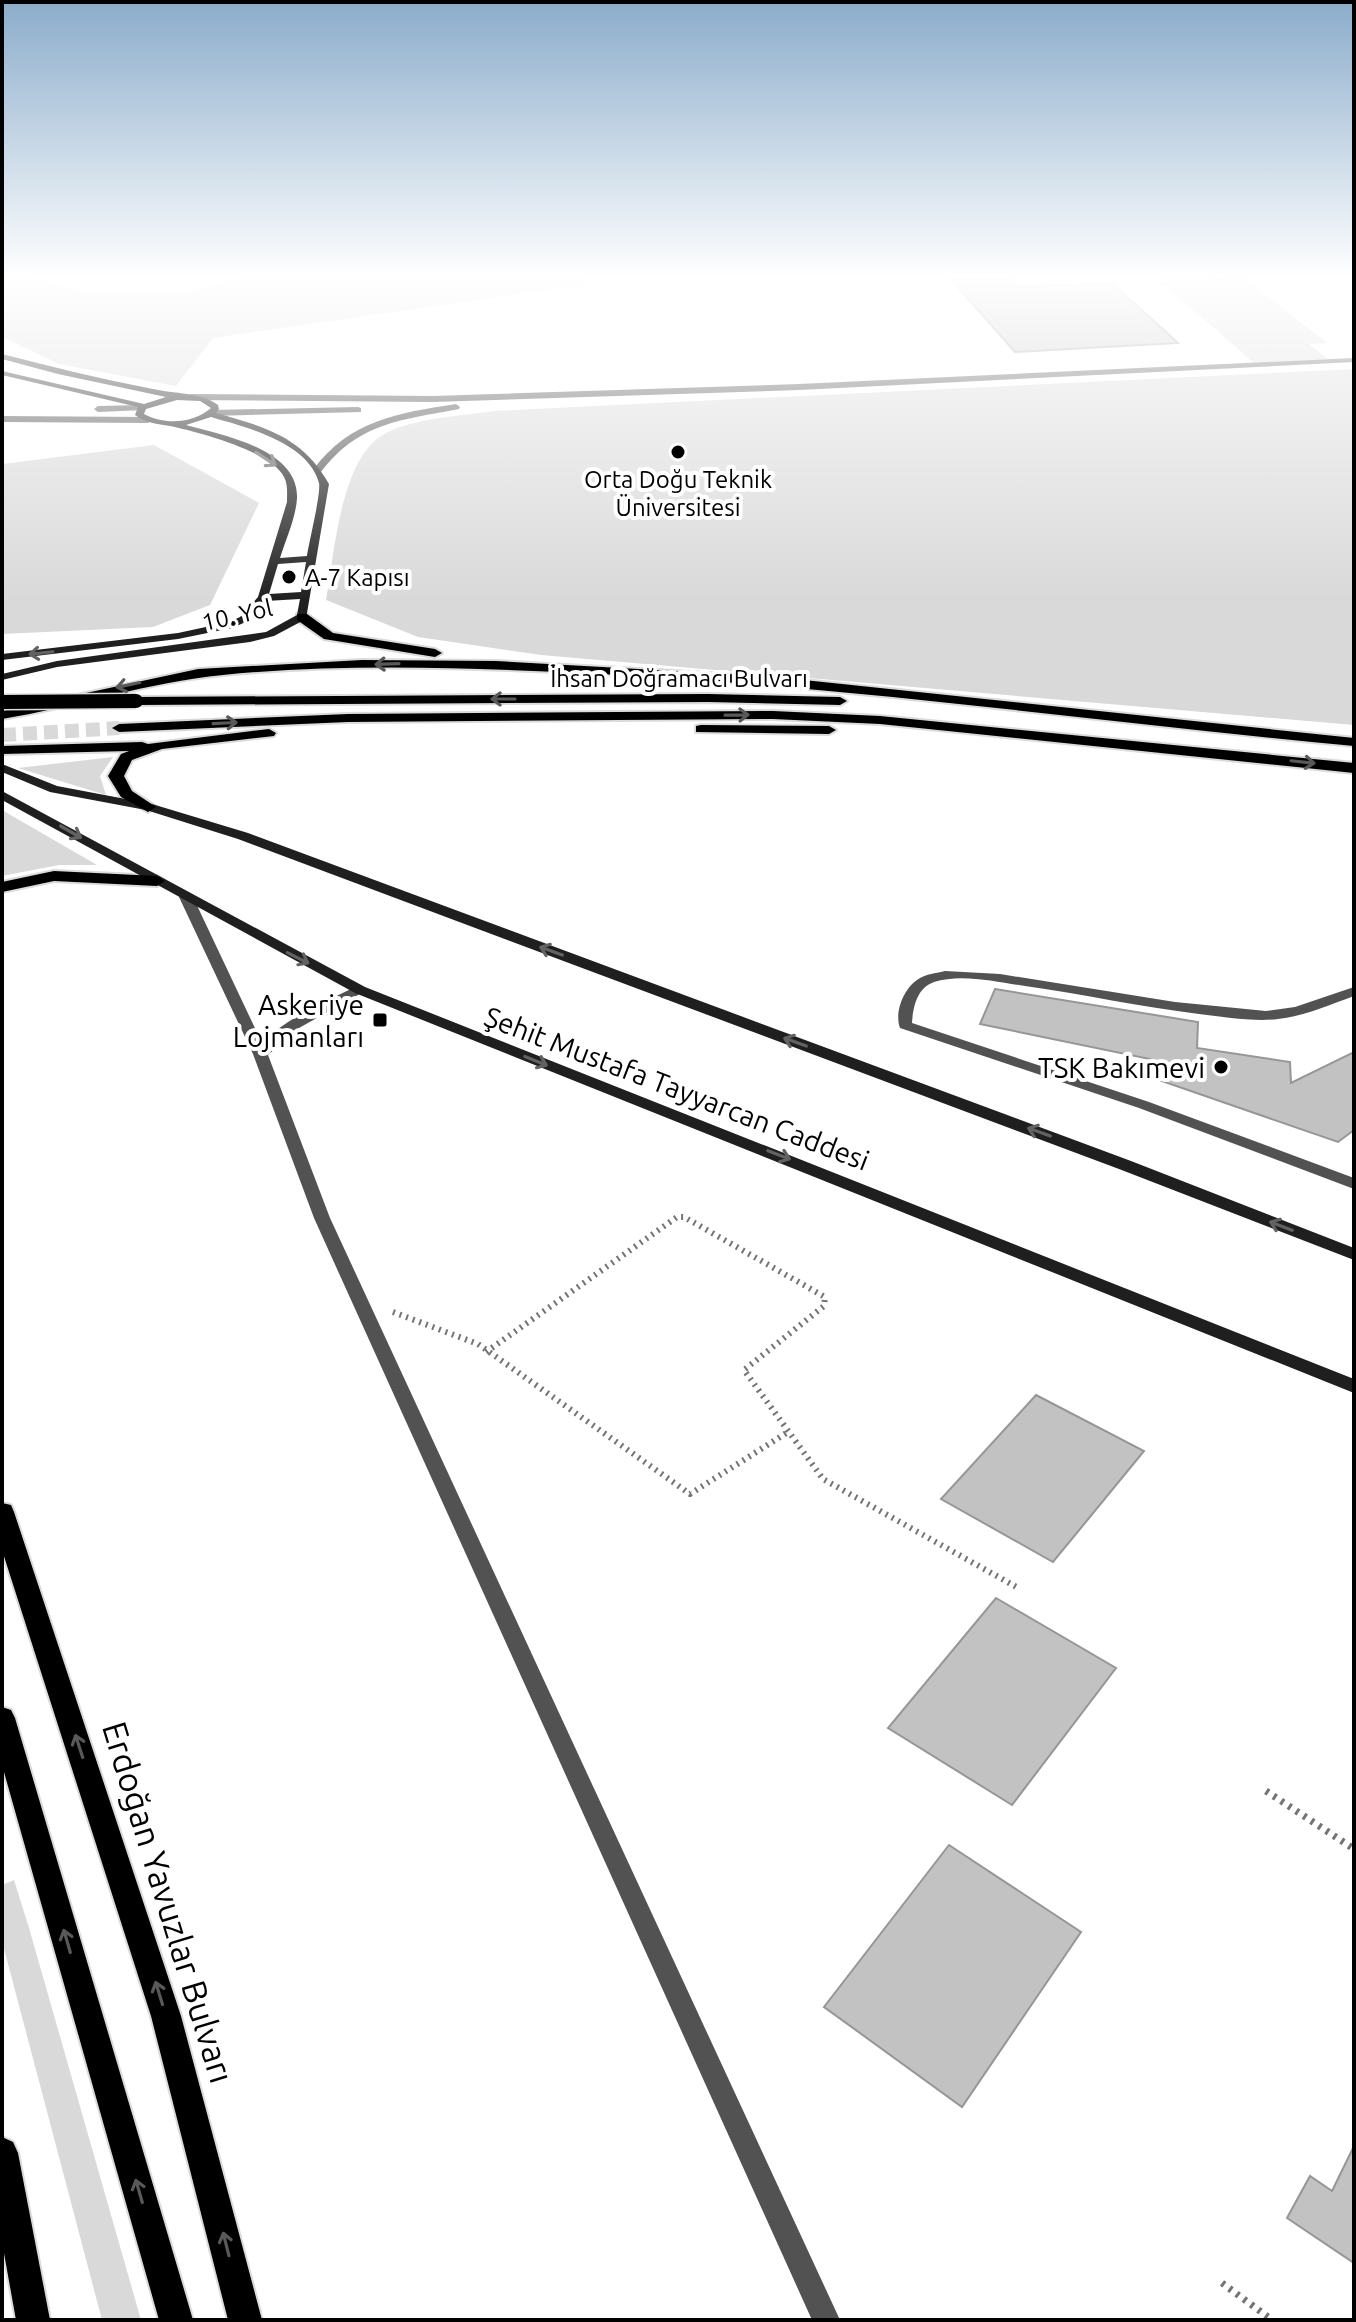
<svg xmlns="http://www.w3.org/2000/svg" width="1356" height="2322" viewBox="0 0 1356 2322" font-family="Ubuntu,sans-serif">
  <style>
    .green { fill: #d9d9d9 }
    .building { fill: #c2c2c2; stroke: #969696; stroke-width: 2 }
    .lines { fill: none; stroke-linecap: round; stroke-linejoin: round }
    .primary-tunnel { stroke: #d9d9d9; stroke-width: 14; stroke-dasharray: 14 7; stroke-linecap: butt }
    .primary-casing { stroke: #dbdbdb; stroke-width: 4 }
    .path-far2 { stroke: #747474; stroke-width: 3; stroke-dasharray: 1 2; stroke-linecap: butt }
    .path-far1 { stroke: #747474; stroke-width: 6; stroke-dasharray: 2 5; stroke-linecap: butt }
    .path { stroke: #747474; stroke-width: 7; stroke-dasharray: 3 6; stroke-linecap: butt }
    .lane { fill: #525252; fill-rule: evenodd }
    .street { fill: #525252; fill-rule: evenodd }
    .secondary { fill: #1f1f1f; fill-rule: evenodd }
    .primary { fill: #000; fill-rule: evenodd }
    .primary-bridge-casing { stroke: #dbdbdb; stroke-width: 17; stroke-linecap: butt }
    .primary-bridge { stroke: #000; stroke-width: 14 }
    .oneway { stroke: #626262 }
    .oneway2 { stroke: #595959 }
    .poi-dot { fill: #000; stroke: #fff; stroke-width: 3 }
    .labels { text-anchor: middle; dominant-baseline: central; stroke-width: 8; stroke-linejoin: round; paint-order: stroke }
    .far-poi-label { font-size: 24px; fill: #000; stroke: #fff }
    .far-street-label { font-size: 24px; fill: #000; stroke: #fff }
    .poi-label { font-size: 28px; fill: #000; stroke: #fff; text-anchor: end }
    .street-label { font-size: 28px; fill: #000; stroke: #fff }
    .near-street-label { font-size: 34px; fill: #000; stroke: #fff }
  </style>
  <rect width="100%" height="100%" fill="#fff"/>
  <g class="green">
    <polygon points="2,276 38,276 36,280 85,291 185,293 248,276 594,276 581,285 213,338 176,386 59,364 2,337"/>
    <polygon points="1154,276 1242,276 1327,343 1309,344 1328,359 1254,363"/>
    <path d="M 1354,369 L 1354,725 L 541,655 L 418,637 L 326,600 C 334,556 340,468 377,439 C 403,418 462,416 495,411 Z"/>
    <polygon points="154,445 259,503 210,605 153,627 2,634 2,464"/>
    <polygon points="113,757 100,776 106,795 18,768"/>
    <polygon points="2,810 97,865 59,865 2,876"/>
    <polygon points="14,1880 29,1928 141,2320 102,2320 2,1941 2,1885"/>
  </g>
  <g class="building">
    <polygon points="948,276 1008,276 1018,287 1112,283 1178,343 1015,352"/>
    <polygon points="995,989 1198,1022 1197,1048 1290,1062 1291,1083 1354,1052 1354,1130 1338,1142 1156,1079 1150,1059 980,1024"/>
    <polygon points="1036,1395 1144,1451 1053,1562 941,1499"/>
    <polygon points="996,1598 1116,1668 1012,1805 888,1728"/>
    <polygon points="949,1845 1081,1932 962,2107 824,2007"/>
    <polygon points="1354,2146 1354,2263 1287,2218 1310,2176 1332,2191"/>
  </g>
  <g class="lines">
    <polyline class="primary-tunnel" points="2,735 119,728"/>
    <defs>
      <g id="primary">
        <polygon points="297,614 307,614 333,633 435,649 442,653 435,657 324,639 297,620"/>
        <path d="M 362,660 L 496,661 L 766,676 L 1354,738 L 1354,746 C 1089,721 824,683 558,672 C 447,667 333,664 223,675 C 148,682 76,707 2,719 L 2,711 L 198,669 Z"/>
        <polygon points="708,694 840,697 847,701 840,705 708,702 136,705 129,701 136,697"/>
        <polygon points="773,711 880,716 1354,763 1354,773 880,724 773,719 348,722 119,732 112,728 119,724 348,714"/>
        <polygon points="701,725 829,726 836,730 829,734 696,732 696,726"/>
        <polygon points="269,729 276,733 274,736 162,749 132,760 124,776 132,791 156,807 148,812 121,797 108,776 121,754 129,751 2,754 2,746 142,742 148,744"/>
        <polygon points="54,871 157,876 165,881 157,886 54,881 2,892 2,882"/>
        <polygon points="2,1503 11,1505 14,1512 181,2016 262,2320 228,2320 151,2016 2,1550"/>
        <polygon points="2,1707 11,1710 15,1718 193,2320 159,2320 2,1765"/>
        <polygon points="2,2137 13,2142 18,2153 50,2320 16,2320 2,2242"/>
      </g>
    </defs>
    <use href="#primary" class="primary-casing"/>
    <g class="path-far2">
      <polyline points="1123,276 1126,279"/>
      <polyline points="1157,284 1265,277"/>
      <polyline points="597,285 613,276"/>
    </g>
    <g class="path-far1">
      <polyline points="393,1312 478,1344 690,1494 788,1432"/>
      <polyline points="486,1352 677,1217 684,1217 825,1297 824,1306 744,1370 823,1479 1020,1589"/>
    </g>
    <g class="path">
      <polyline points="1266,1791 1354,1849"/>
      <polyline points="1222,2283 1272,2320"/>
    </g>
    <g class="lane">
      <polygon points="141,405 144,406 144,410 98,412 94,409 98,406"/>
      <polygon points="2,416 148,417 152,420 148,423 2,422"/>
      <path d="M 945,971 L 1000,974 L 1175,1002 L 1266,1011 L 1295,1007 L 1354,987 L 1354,996 C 1329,1005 1305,1016 1278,1019 C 1253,1022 1225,1017 1199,1014 C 1141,1007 1083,994 1025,986 C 998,982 961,973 934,982 C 917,988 913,1007 912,1023 L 1149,1102 L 1354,1178 L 1354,1189 L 1139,1108 L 900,1028 C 894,1012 904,987 920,978 C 927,974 937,973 945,971 Z"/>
    </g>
    <g class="street">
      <polygon points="1354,358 1354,362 799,390 433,402 191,400 187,397 191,394 433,396 799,384"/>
      <path d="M 456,404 L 460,407 L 459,409 C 402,420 359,422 321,472 L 313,470 C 350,420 398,413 456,404 Z"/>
      <polygon points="358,407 361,408 361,412 212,416 208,413 212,410"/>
      <path d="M 186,893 L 193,897 L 262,1043 C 288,1017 322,1003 355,987 L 360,986 L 367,990 L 299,1028 L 268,1055 L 330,1218 L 840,2320 L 812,2320 L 314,1218 L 253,1054 L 179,897 Z"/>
    </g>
    <g class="secondary">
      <path d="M 2,354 C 52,367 102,379 153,389 C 174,394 201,392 218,405 L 219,409 L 216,413 C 265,427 302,436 329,484 L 306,619 L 274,636 L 250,642 L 57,667 L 2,680 L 2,674 L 57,661 L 266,632 L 297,615 L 300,599 L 266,601 L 248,621 L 232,628 L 178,639 L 2,660 L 2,654 L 178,633 L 229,622 L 240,617 L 258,597 L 287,502 C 287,494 288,484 284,477 C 271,451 198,432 170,426 C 157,424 146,423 135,415 L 138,407 L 2,375 L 2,371 L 144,404 L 166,397 L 58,374 L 2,359 ZM 177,400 L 200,401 L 211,408 C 192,424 165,425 144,414 L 146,409 ZM 211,417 C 245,427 308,442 319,483 C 321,494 309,542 307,556 L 280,558 C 286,539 296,517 297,498 C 299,449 222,435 186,425 ZM 306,562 L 301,592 L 269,594 L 278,564 Z"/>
      <polygon points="2,764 57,786 152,804 248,833 1131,1161 1354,1248 1354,1260 1119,1169 238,839 146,810 50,792 2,772"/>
      <polygon points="2,791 365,987 1354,1379 1354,1393 355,993 2,800"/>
    </g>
    <use href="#primary" class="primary"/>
    <defs>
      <polyline id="primary-bridge" points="2,702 136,701"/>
    </defs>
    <use href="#primary-bridge" class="primary-bridge-casing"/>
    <use href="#primary-bridge" class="primary-bridge"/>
  </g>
  <defs><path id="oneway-shaft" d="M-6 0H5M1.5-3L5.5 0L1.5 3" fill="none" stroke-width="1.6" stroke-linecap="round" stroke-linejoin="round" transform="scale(2)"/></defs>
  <g class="oneway">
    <use href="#oneway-shaft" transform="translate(266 459) rotate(33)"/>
    <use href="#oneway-shaft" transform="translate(41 653) rotate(174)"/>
    <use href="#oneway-shaft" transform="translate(71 832) rotate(30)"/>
    <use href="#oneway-shaft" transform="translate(551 951) rotate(-160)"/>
    <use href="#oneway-shaft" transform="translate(298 958) rotate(27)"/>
    <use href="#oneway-shaft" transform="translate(795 1042) rotate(-160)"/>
    <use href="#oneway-shaft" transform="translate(536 1061) rotate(22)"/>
    <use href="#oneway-shaft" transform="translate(1039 1132) rotate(-160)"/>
    <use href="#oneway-shaft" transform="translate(779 1155) rotate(21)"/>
    <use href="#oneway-shaft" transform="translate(1281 1226) rotate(-159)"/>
  </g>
  <g class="oneway2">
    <use href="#oneway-shaft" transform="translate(387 664) rotate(178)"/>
    <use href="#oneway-shaft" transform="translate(128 685) rotate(168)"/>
    <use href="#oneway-shaft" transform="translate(503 699) rotate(180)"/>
    <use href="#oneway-shaft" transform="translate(737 715) rotate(-1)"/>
    <use href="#oneway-shaft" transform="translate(225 723) rotate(-3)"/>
    <use href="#oneway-shaft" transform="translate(1303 762) rotate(6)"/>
    <use href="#oneway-shaft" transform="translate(79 1746) rotate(-108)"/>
    <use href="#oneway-shaft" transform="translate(67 1941) rotate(-106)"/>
    <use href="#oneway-shaft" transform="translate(159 1993) rotate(-107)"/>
    <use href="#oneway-shaft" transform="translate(139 2191) rotate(-106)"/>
    <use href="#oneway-shaft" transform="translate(226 2244) rotate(-104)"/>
  </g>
  <linearGradient id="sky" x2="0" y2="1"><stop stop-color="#8baccb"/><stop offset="0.46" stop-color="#fff"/><stop offset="1" stop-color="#fff" stop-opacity="0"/></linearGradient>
  <rect width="1356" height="601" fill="url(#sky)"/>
  <g class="poi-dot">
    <circle cx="678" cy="452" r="8"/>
    <circle cx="289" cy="577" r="8"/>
    <rect x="372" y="1012" width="16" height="16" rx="4"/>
    <circle cx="1221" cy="1067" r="8"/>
  </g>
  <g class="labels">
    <g class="far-poi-label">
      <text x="678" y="479">Orta Doğu Teknik<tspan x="678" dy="28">Üniversitesi</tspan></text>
      <text x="305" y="577" text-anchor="start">A-7 Kapısı</text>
    </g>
    <g class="far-street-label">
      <text transform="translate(237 615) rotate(-13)">10. Yol</text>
      <text x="679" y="678">İhsan Doğramacı Bulvarı</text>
    </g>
    <g class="poi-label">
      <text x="364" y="1004">Askeriye<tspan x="364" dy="32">Lojmanları</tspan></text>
      <text x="1205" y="1067">TSK Bakımevi</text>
    </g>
    <g class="street-label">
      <text transform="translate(677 1088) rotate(21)">Şehit Mustafa Tayyarcan Caddesi</text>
    </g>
    <g class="near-street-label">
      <text transform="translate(169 1902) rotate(73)">Erdoğan Yavuzlar Bulvarı</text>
    </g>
  </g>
  <rect width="1356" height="2322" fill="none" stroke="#000000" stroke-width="8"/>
</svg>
